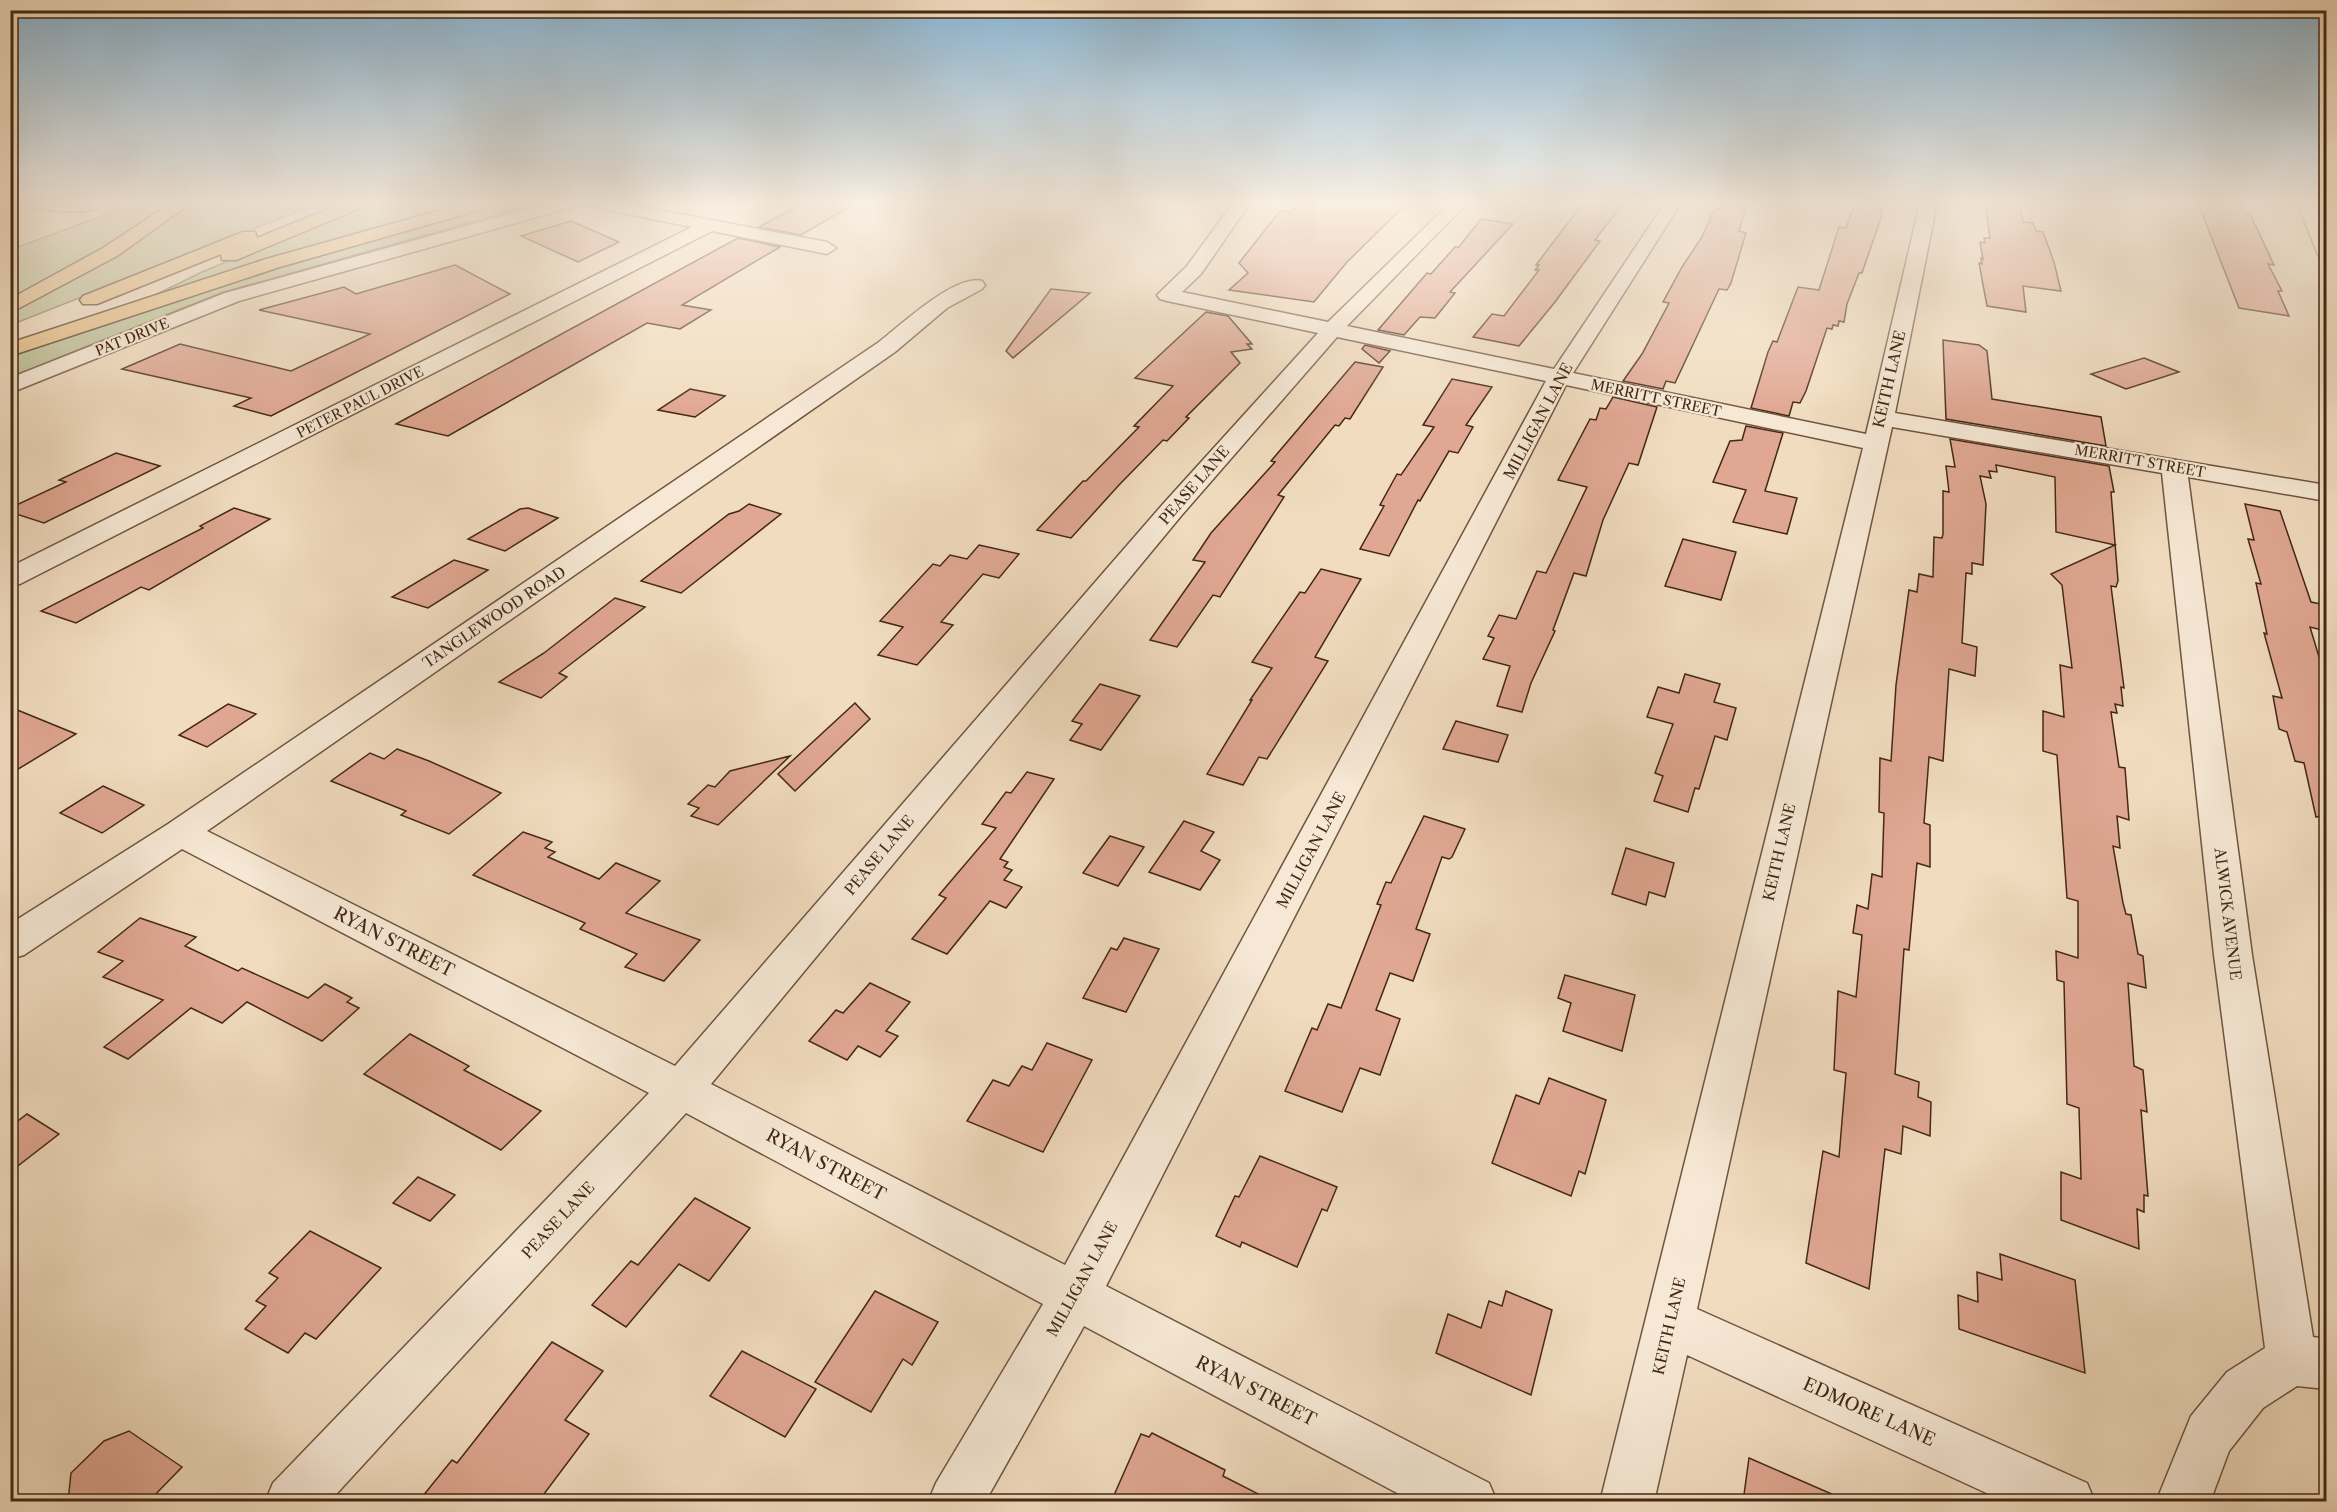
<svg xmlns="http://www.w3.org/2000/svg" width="2337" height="1512" viewBox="0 0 2337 1512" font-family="'Libre Caslon Text',serif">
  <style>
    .green { fill: #b8c194; stroke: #7e7455; stroke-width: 1.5 }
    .building { fill: #e0a792; stroke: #442816; stroke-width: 1.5 }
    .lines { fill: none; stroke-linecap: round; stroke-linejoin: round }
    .street-casing { stroke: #6f5540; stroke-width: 3 }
    .highway-casing { stroke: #442816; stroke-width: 3 }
    .street { fill: #f6e8d5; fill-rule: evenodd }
    .highway { fill: #e8be80; fill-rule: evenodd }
    .labels { text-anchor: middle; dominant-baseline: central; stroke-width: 4.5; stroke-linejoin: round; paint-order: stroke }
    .far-street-label { font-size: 14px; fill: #442816; stroke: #f6e8d5 }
    .street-label { font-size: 15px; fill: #442816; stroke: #f6e8d5 }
    .near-street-label { font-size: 18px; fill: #442816; stroke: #f6e8d5 }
  </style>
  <rect width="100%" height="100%" fill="#f1dcbf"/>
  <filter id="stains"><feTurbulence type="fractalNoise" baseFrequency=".00333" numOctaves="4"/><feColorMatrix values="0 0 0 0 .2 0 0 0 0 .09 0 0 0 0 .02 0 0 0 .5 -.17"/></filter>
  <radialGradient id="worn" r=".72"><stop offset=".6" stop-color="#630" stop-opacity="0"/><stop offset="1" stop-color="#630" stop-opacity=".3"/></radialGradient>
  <g class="green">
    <polygon points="137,203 173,203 91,258 11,302 10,250"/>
    <polygon points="191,203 319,203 11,325 11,311"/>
    <polygon points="365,203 472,203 322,244 149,298 202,272"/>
    <path d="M 492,203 L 539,203 L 221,293 L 11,377 L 11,355 C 169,298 330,246 492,203 Z"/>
  </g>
  <g class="building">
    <polygon points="803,203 856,203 801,235 759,227"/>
    <polygon points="1303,203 1375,203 1403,207 1347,262 1314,302 1229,290 1248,273 1239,263 1280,211 1290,212"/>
    <polygon points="1583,203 1623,203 1595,240 1600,241 1555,302 1519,346 1473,337 1492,314 1504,316 1539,270 1535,270 1539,265 1536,265"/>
    <polygon points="1722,203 1747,205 1739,231 1746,233 1731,283 1727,290 1719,289 1675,383 1666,381 1663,389 1623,381 1642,354 1669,303 1663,302 1682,267 1702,237 1715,208 1719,209"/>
    <polygon points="1855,203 1881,203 1881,218 1862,273 1859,273 1847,304 1844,322 1839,321 1838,326 1833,325 1832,329 1827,328 1806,391 1800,403 1793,402 1789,416 1751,408 1768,352 1773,341 1777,342 1798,287 1819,290 1839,227 1846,228"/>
    <polygon points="1985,203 2019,204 2023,222 2033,223 2036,231 2043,232 2054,262 2061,291 2023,286 2026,312 1987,306 1979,263 1982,264 1981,258 1983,259 1980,242 1985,243 1984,238 1990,238"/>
    <polygon points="2198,203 2242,203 2246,214 2250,214 2274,265 2268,264 2282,291 2278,291 2289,316 2239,308"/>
    <polygon points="1481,219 1513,224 1450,292 1455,293 1435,318 1420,317 1404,335 1378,330 1427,273 1431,274 1455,247 1459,247"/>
    <polygon points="571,221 619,242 578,262 521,236"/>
    <polygon points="738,238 780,247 682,305 711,310 680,329 647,323 448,436 396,424"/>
    <polygon points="455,265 510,294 271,416 234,406 251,398 122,369 180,344 291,371 370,334 259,310 344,287 356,294"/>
    <polygon points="1051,289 1090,293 1013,358 1006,351"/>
    <polygon points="1206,312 1228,316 1252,344 1247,344 1252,349 1231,352 1240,363 1186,417 1189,418 1167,441 1163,440 1119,485 1071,538 1037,530 1083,481 1086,481 1139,427 1134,426 1173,386 1135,378"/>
    <polygon points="1943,340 1979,345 1987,351 1992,399 2101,417 2106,446 1946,419"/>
    <polygon points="1365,345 1390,351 1379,363 1362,349"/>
    <polygon points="2144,358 2179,372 2126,389 2091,374"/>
    <polygon points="1355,362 1383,367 1350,419 1345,418 1339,426 1335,425 1278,495 1284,497 1220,597 1213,595 1177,647 1150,640 1205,562 1193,560 1211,533 1275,462 1271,461"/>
    <polygon points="1452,379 1492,387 1466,425 1473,427 1458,453 1449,451 1420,501 1418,500 1389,556 1360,549 1384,506 1380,505 1397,474 1401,475 1434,427 1423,425"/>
    <polygon points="690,389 725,396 695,417 658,410"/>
    <polygon points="1613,397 1657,407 1638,465 1629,463 1603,520 1586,576 1574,573 1553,630 1555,631 1531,683 1522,712 1497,706 1510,666 1483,659 1494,638 1488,636 1499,615 1516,619 1537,571 1546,573 1587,487 1558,480 1590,419 1596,420 1600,408 1606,409"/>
    <polygon points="1746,426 1783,433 1765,491 1797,498 1787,534 1733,522 1746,490 1713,482 1730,441 1742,440"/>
    <polygon points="1950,439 2109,466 2114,492 2111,492 2118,581 2116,587 2111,586 2124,688 2121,687 2123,706 2115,704 2117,713 2111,712 2119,767 2125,768 2129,820 2117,816 2120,848 2113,846 2123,903 2126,914 2131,915 2138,954 2143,956 2146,988 2128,983 2134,1066 2143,1070 2147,1112 2141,1110 2148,1196 2144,1195 2144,1212 2137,1209 2139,1249 2061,1220 2061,1172 2081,1179 2079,1108 2067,1104 2064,982 2057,980 2056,951 2078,958 2078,901 2067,898 2057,755 2043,751 2043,711 2064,717 2060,665 2072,668 2062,585 2051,574 2115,545 2056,532 2055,477 1996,465 1997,472 1989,471 1991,478 1980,476 1986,504 1983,565 1972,563 1972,574 1966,573 1962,643 1977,647 1975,676 1949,669 1943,761 1929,757 1924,823 1930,825 1930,867 1917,863 1909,950 1904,949 1895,1074 1919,1082 1918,1097 1931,1102 1930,1136 1903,1126 1901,1154 1885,1149 1869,1289 1806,1263 1823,1151 1839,1157 1846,1073 1834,1070 1838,991 1856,997 1862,935 1853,933 1857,905 1868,909 1872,874 1882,877 1884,813 1879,812 1880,758 1891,761 1896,685 1909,590 1917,592 1919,574 1933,577 1934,537 1942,538 1943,534 1943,491 1949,492 1946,466 1955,467"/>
    <polygon points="116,453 160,466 44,523 10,512 10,508 66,482 59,480"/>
    <polygon points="749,504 781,514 681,593 641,581 729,514 739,511"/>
    <polygon points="2245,504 2280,511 2311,602 2326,605 2326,631 2310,627 2326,680 2326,815 2316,817 2304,763 2295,761 2287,732 2279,729 2273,696 2282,698 2264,633 2267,634 2256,583 2261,584 2248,539 2254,540"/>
    <polygon points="234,508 270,519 149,590 141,587 76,623 41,611 203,528 200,526"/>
    <polygon points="528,508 558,518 505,551 468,539 520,509"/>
    <polygon points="1683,539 1736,552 1721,600 1665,586"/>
    <polygon points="979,545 1019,554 999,578 983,574 941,622 953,625 917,665 878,655 903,627 880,621 933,564 940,566 950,555 967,559"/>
    <polygon points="454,560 488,570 428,608 392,597"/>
    <polygon points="1321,569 1361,579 1315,657 1328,661 1267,759 1259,757 1243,785 1207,774 1252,700 1250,700 1272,668 1252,662 1300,592 1305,593"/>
    <polygon points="615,598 645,607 559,673 567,677 541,698 499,682 544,653"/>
    <polygon points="1685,674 1720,684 1714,702 1736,708 1727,740 1715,736 1699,789 1695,788 1688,812 1654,801 1663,776 1655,773 1673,724 1647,717 1658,687 1679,693"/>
    <polygon points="1100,684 1140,696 1101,750 1070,740 1082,724 1072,721"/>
    <polygon points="855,703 870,719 795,791 778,774"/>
    <polygon points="228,704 256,714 207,747 179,735"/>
    <polygon points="10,707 76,734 10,774"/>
    <polygon points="1456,721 1508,735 1498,762 1443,749"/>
    <polygon points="397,749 429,761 501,793 449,834 401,815 406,811 331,781 370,753 384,759"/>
    <polygon points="790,756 718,825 691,816 699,808 688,804 708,785 715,787 730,771"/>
    <polygon points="1027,772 1054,779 1000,859 1008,862 1004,867 1012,870 1004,880 1022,887 1006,908 990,901 947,954 912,939 946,898 939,895 996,828 982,824 1006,792 1011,793"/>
    <polygon points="103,786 144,805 102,833 60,813"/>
    <polygon points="1424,816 1465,829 1452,857 1449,859 1442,857 1416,929 1430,934 1413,981 1390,973 1376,1010 1400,1019 1380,1075 1360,1068 1342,1112 1285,1091 1312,1028 1317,1030 1328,1004 1341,1008 1381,905 1377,904 1386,882 1391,883"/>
    <polygon points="1184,821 1214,832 1201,851 1220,860 1200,890 1149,872"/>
    <polygon points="523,832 552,842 545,848 555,852 548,857 599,879 616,863 660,881 626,913 700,940 664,981 625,967 637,954 580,929 585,923 473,875"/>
    <polygon points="1110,836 1144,847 1118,886 1083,873"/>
    <polygon points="1626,848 1674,863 1665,897 1649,892 1646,905 1612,894"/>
    <polygon points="140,918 196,937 185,946 238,971 242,968 308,998 325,984 352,998 347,1002 359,1008 322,1041 247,1002 222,1023 191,1008 128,1059 104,1047 163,1000 103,977 123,961 98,952"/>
    <polygon points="1124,938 1159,949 1126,1012 1083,998 1111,948 1117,950"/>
    <polygon points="1565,975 1635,995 1622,1051 1563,1031 1571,1003 1558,998"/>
    <polygon points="870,983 910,1002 886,1031 898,1036 880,1057 858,1046 847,1060 809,1041 836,1010 843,1013"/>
    <polygon points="410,1034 469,1066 464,1070 541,1111 501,1150 364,1074"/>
    <polygon points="1047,1043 1092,1060 1043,1152 967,1121 993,1080 1009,1086 1022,1066 1032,1070"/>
    <polygon points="1549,1078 1606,1100 1585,1174 1579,1171 1571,1196 1492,1163 1516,1095 1539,1104"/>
    <polygon points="27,1114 59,1134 10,1172 10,1127"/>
    <polygon points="1260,1156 1337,1187 1327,1211 1322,1209 1297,1267 1242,1242 1240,1247 1216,1236 1235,1196 1239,1197"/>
    <polygon points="418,1177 455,1195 430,1221 393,1203"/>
    <polygon points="695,1198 750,1228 709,1281 679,1264 626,1327 592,1305 631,1261 638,1265"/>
    <polygon points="310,1231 381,1268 316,1339 305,1333 288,1353 245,1329 266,1306 256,1301 278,1278 269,1273"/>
    <polygon points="2000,1254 2075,1280 2085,1373 1959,1329 1958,1295 1978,1302 1977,1272 2002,1280"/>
    <polygon points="875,1291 938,1322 912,1365 903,1359 871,1412 815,1382"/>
    <polygon points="1506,1291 1552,1310 1531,1395 1436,1353 1448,1314 1481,1328 1489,1301 1502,1306"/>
    <polygon points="552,1342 603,1371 565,1420 589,1434 538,1502 418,1502 452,1460 457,1463"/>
    <polygon points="742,1351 816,1389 785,1437 710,1396"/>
    <polygon points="129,1431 182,1467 148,1502 68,1502 71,1473 104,1441"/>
    <polygon points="1152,1433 1225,1470 1223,1476 1274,1502 1111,1502 1141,1434 1149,1437"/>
    <polygon points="1749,1458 1850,1502 1743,1502"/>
  </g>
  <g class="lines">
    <defs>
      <g id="street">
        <path d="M 25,203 L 92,203 L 98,207 C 92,215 32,211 25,203 Z"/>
        <polygon points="549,203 576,203 573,207 239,301 10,393 10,378 225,293"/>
        <polygon points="587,203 621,203 827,242 836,248 827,254 712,231 20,584 10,586 10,567 692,227 596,208"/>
        <path d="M 1233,203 L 1250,203 L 1201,274 L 1182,292 L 1328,322 L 1450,203 L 1467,203 L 1347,326 L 1554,369 L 1665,203 L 1681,203 L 1573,373 L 1866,434 L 1920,203 L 1937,203 L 1895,413 L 2326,485 L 2326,501 L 2188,477 L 2252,955 L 2313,1337 L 2326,1339 L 2326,1389 L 2297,1386 L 2263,1408 L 2229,1451 L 2210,1502 L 2156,1502 L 2191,1416 L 2227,1372 L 2265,1348 L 2214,955 L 2162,473 L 1892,427 L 1697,1309 L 2087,1483 L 2095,1502 L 2006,1502 L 1687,1355 L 1654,1502 L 1600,1502 L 1863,448 L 1566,385 L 1106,1286 L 1489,1483 L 1497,1502 L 1414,1502 L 1084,1326 L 985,1502 L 928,1502 L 936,1483 L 1043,1304 L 686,1113 L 329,1502 L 265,1502 L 273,1483 L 649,1093 L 182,849 L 24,955 L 10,959 L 10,924 L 168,824 L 879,342 C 900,326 955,274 982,281 L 985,285 L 982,289 L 947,308 L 895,352 L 207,831 L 675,1066 L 1163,504 L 1318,333 L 1167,301 L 1160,299 L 1157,295 L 1187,266 ZM 1337,337 L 1546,381 L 1065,1265 L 711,1084 L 1181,516 Z"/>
        <polygon points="2297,203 2314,203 2326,232 2326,257 2319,256 2317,252"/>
      </g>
      <g id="highway">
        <polygon points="171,203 191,203 117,256 10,313 10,299 103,248"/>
        <polygon points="343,203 366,203 363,207 236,260 222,260 221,254 97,304 83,304 80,300 83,296 243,232 255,232 257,238"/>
        <polygon points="466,203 493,203 490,207 280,267 10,356 10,343 266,259"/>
      </g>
    </defs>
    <use href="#street" class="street-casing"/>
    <use href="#highway" class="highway-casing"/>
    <use href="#street" class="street"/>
    <use href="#highway" class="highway"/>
  </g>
  <linearGradient id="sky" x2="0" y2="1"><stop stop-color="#89b6d5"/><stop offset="0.49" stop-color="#f9efe2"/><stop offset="1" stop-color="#f9efe2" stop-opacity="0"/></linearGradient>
  <rect width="2337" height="414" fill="url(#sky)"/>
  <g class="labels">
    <g class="far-street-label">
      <text transform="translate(132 337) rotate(-22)">PAT DRIVE</text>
      <text transform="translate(1656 398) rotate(12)">MERRITT STREET</text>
      <text transform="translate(360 402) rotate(-27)">PETER PAUL DRIVE</text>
      <text transform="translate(2140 461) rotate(10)">MERRITT STREET</text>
    </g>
    <g class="street-label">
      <text transform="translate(1889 379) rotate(-77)">KEITH LANE</text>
      <text transform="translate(1538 421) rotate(-62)">MILLIGAN LANE</text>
      <text transform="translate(1194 485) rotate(-49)">PEASE LANE</text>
      <text transform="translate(494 617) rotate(-34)">TANGLEWOOD ROAD</text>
      <text transform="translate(1311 850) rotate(-62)">MILLIGAN LANE</text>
      <text transform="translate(1779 852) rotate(-77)">KEITH LANE</text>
      <text transform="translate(879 855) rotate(-50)">PEASE LANE</text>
      <text transform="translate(2228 914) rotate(83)">ALWICK AVENUE</text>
      <text transform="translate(558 1220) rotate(-47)">PEASE LANE</text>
      <text transform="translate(1082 1279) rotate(-61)">MILLIGAN LANE</text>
      <text transform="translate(1669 1326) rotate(-77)">KEITH LANE</text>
    </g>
    <g class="near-street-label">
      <text transform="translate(394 942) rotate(27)">RYAN STREET</text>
      <text transform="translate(826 1165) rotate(28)">RYAN STREET</text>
      <text transform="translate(1256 1391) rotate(27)">RYAN STREET</text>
      <text transform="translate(1869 1412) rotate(24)">EDMORE LANE</text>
    </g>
  </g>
  <rect width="2337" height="1512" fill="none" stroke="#f1dcbf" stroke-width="36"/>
  <rect x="12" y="12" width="2313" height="1488" fill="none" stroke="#442816" stroke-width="3"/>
  <rect x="18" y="18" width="2301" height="1476" fill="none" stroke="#442816" stroke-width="1.5"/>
  <rect width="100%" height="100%" filter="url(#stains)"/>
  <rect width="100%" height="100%" fill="url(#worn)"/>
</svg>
